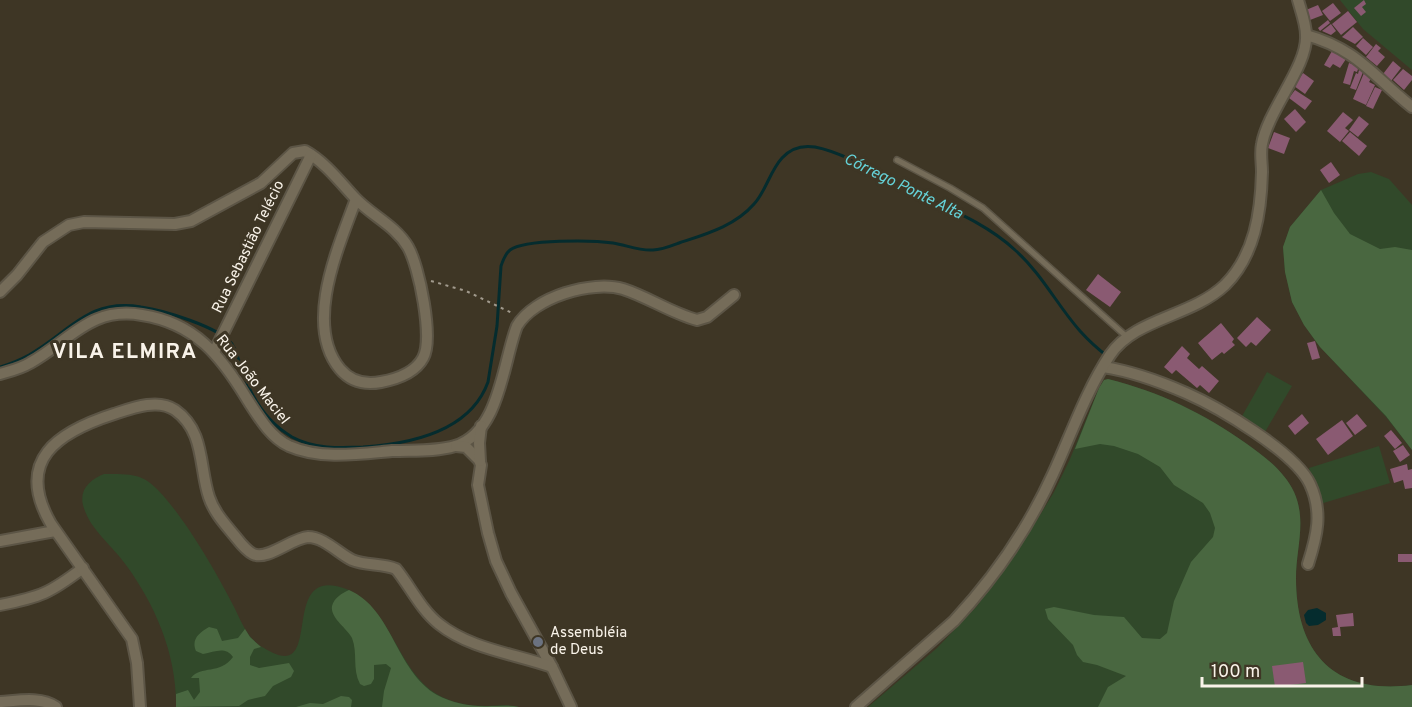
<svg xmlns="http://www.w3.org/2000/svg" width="1412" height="707" viewBox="0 0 1412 707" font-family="Overpass,sans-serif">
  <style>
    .green { fill: #31492a }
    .forest { fill: #496740 }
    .water { fill: #052c2e }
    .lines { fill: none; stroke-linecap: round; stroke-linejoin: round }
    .stream { stroke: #052c2e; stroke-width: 3 }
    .building { fill: #8a5a72 }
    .lane-casing { stroke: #5c5546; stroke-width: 8 }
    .street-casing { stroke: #5c5546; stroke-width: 14 }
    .path { stroke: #a19a8d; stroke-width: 2; stroke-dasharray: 3 4.5; stroke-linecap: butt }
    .lane { stroke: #756c59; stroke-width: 5 }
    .street { stroke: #756c59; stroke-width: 10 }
    .worship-dot { fill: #6b7280; stroke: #3e3625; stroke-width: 2 }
    .labels { text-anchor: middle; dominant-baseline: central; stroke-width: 6; stroke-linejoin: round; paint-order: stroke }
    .street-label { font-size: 15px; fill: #f9f3e9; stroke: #3e3625 }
    .poi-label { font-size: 15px; fill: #f9f3e9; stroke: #3e3625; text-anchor: start }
    .water-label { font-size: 16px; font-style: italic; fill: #65d2d8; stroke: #3e3625 }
    .district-label { font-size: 21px; font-weight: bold; letter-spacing: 1.5px; fill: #f9f3e9; stroke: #3e3625 }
  </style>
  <rect width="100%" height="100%" fill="#3e3625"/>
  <g class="green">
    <polygon points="1340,0 1412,0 1412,70 1363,29"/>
    <polygon points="1371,172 1389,179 1412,205 1412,450 1386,417 1320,347 1304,325 1292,302 1285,272 1283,247 1290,227 1321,190 1358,174"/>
    <polygon points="1267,372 1292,386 1265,432 1241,418"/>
    <path d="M 1108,379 C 1160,392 1203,413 1247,444 C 1264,456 1285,472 1294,492 C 1307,521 1296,548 1296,578 C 1296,653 1334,695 1412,685 L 1412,707 L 868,707 L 937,648 L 977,606 L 1037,520 L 1054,492 L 1070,459 L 1099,388 L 1104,380 Z"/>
    <polygon points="1379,446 1390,483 1320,504 1309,468"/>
    <path d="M 104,474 C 117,474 132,473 144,479 C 172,494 218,575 233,605 C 242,622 246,638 264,648 C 325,686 280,575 336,586 C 390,597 393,665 435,693 C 451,703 469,706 487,706 C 498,706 508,704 519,707 L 176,707 C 177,656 156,606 126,565 C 112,545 89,529 83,505 C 79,489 91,479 104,474 Z"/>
  </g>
  <g class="forest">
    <polygon points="1321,190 1334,213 1350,234 1380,249 1395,247 1412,250 1412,450 1386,416 1320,347 1304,325 1292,302 1285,272 1283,247 1290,227"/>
    <path d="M 1108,379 C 1160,392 1203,413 1247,444 C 1264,456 1285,472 1294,492 C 1307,521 1296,548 1296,578 C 1296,653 1334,695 1412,685 L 1412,707 L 1098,707 L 1108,687 L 1126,676 L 1097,665 L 1083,662 L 1077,655 L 1073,645 L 1048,619 L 1045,609 L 1054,607 L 1094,615 L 1124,617 L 1142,638 L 1160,639 L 1167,633 L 1174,601 L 1191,562 L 1213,537 L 1215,528 L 1210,513 L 1203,503 L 1174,485 L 1160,467 L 1138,454 L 1114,446 L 1100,444 L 1075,449 L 1099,388 L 1104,380 Z"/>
    <path d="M 349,590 C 393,609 395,670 437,695 C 454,704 473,707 491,706 C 501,706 510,705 519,707 L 382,707 L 384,691 L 391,668 L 386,664 L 374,665 L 374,679 L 371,684 L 364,686 L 360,684 C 352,669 358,653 352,638 C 347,628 330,618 332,606 C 334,598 342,593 349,590 Z"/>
    <path d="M 209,627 L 217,629 L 222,641 L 238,638 L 245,629 L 250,637 L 261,647 L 254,649 L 250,657 L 250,665 L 259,668 L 289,663 L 294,671 L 291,677 L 273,686 L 265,696 L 248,700 L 239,706 L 176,707 L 176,694 L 188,690 L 194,700 L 200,692 L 199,678 L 191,678 C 201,665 220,675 233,657 C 225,646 215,652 203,654 L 196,651 C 191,639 199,633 209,627 Z"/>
    <polygon points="341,696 349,697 352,700 351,707 296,707 310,703 323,704"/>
  </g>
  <polygon class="water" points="1317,608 1326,613 1326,620 1318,625 1309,626 1306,623 1304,615 1308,610"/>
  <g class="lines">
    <path class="stream" d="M 0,367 C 10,364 20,360 29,355 C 70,332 88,298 141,307 C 163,310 219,327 232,344 C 237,352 239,362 242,370 C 251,397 266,422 292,437 C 314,449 339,448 363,447 C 410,444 470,432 488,382 L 497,326 L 501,266 C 503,260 505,254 510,250 C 525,239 593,240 613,243 C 626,245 639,251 653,250 C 661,250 671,246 679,243 C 706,234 735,226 754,204 C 766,191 770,171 782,158 C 791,148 802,145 815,147 C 846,153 881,176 909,190 C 946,208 985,222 1015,250 C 1042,274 1057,305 1080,331 C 1089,341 1098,349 1107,356"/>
  </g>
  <g class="building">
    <polygon points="1364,0 1366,4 1362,7 1366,12 1361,16 1354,8"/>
    <polygon points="1333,3 1341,13 1330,21 1322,11"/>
    <polygon points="1318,5 1323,15 1310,20 1306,10"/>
    <polygon points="1348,11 1357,22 1341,35 1332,24"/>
    <polygon points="1328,20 1330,23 1320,31 1318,28"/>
    <polygon points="1331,24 1336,31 1331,35 1322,31"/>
    <polygon points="1353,27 1363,37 1355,44 1342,37"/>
    <polygon points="1363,38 1373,47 1366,55 1356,46"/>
    <polygon points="1376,44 1381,48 1378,51 1385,57 1377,66 1366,57"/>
    <polygon points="1332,51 1346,59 1340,68 1333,64 1330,68 1324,65"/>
    <polygon points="1393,61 1401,68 1391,81 1383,74"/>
    <polygon points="1349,63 1359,66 1357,72 1354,71 1350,85 1343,83"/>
    <polygon points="1403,69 1412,76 1412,80 1404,90 1393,80"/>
    <polygon points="1359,70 1363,72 1356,90 1350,88 1356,73 1358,74"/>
    <polygon points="1303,73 1314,81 1305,94 1294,86"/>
    <polygon points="1364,73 1372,77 1369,82 1375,85 1366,105 1353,99"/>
    <polygon points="1375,87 1382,90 1373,109 1366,106"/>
    <polygon points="1295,90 1312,101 1305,110 1289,98"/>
    <polygon points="1295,109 1306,122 1296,132 1284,119"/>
    <polygon points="1343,112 1353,120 1345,128 1349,131 1340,142 1327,131"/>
    <polygon points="1359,116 1369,124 1358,137 1349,130"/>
    <polygon points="1274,132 1290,138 1284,154 1268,148"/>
    <polygon points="1350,132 1367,146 1359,156 1342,141"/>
    <polygon points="1331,162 1340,175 1329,183 1320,170"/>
    <polygon points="1098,274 1121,292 1110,307 1086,290"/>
    <polygon points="1257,317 1271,330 1256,346 1251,342 1246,347 1237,338"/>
    <polygon points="1221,323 1234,339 1232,342 1235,345 1224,354 1222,352 1212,360 1198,343"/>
    <polygon points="1315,341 1320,358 1312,360 1307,343"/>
    <polygon points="1182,346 1190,354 1187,358 1199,369 1202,366 1219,381 1209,393 1200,385 1197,388 1176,370 1172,374 1164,367"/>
    <polygon points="1302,414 1309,423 1295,435 1288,426"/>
    <polygon points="1357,414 1367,426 1355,435 1346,423"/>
    <polygon points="1342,420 1353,436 1328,455 1316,439"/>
    <polygon points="1391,430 1402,443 1395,449 1384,436"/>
    <polygon points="1403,445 1410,455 1400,462 1393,451"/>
    <polygon points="1407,464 1408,470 1412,469 1412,488 1405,489 1403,480 1394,483 1390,469"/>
    <rect x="1398" y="554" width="14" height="8"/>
    <polygon points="1353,613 1354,626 1340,627 1341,636 1333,636 1332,628 1338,627 1336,615"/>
    <polygon points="1303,662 1306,683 1275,687 1272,666"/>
  </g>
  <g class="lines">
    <defs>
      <polyline id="lane" points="897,160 950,188 983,208 1127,337"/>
      <g id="street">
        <path d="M 1306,35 C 1357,49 1373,76 1412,107"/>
        <path d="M 0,292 L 17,275 L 43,242 L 69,225 L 84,222 L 175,224 L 191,221 L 261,183 L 293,153 L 305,151 C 325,162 340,182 355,198 C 372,216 395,225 408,247 C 419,266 434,339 423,358 C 415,373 397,379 381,382 C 365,385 351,382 340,369 C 303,324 339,246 356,199"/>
        <polyline points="214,352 311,155"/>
        <path d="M 1103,367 C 1130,371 1161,382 1186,393 C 1218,407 1295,452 1310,484 C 1323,512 1317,536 1308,564"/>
        <path d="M 0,374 C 10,371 20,369 30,363 C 70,341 90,306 142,315 C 195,323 221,356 247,399 C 258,416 270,437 289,446 C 321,460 359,454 392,451 C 413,450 435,452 455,446 C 500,433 503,361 517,326 C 534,297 592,280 623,289 C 648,297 671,313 697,320 L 707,317 L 734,295"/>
        <polyline points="456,446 466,447 479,460 481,465 478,485 488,533 496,561 511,593 552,667 571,707"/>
        <polyline points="480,461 479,443 481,426"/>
        <polyline points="0,541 55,531"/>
        <path d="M 0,605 C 41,597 50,593 83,568"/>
        <path d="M 0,702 C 17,701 41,696 56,707"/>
        <path d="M 140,707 L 137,663 L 132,639 L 51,524 C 14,460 58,432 114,414 C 132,408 158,398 175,410 C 205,431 199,467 209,497 C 214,512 224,523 234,535 C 239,541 245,550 253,554 C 267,561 292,538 308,537 C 324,537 338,553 352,560 C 366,566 382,563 396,569 C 410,586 421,610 439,624 C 470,649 516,654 552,667"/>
        <path d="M 856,707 L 954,621 C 994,578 1029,527 1053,474 C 1071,435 1086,391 1110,355 C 1135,318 1191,317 1225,285 C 1255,255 1261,212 1262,172 C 1262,163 1260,153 1262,144 C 1268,110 1308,66 1306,35 C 1306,24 1301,11 1298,0"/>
      </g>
    </defs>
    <use href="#lane" class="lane-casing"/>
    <use href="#street" class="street-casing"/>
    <polyline class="path" points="431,281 466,291 514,314"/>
    <use href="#lane" class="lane"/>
    <use href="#street" class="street"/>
  </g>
  <circle class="worship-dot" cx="538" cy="642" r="6"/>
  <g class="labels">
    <g class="street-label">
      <text transform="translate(249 247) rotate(-64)">Rua Sebastião Telécio</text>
      <text transform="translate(252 380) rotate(52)">Rua João Maciel</text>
    </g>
    <g class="poi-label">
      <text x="550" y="633">Assembléia<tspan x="550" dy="17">de Deus</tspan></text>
    </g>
    <g class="water-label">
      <text transform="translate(903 187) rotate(26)">Córrego Ponte Alta</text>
    </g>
    <g class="district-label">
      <text x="125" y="352">VILA ELMIRA</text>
    </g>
  </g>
  <path d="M1202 677v9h160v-9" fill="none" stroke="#f9f3e9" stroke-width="3"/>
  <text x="1211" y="677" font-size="18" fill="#f9f3e9" stroke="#3e3625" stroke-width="4.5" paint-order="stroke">100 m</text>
</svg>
